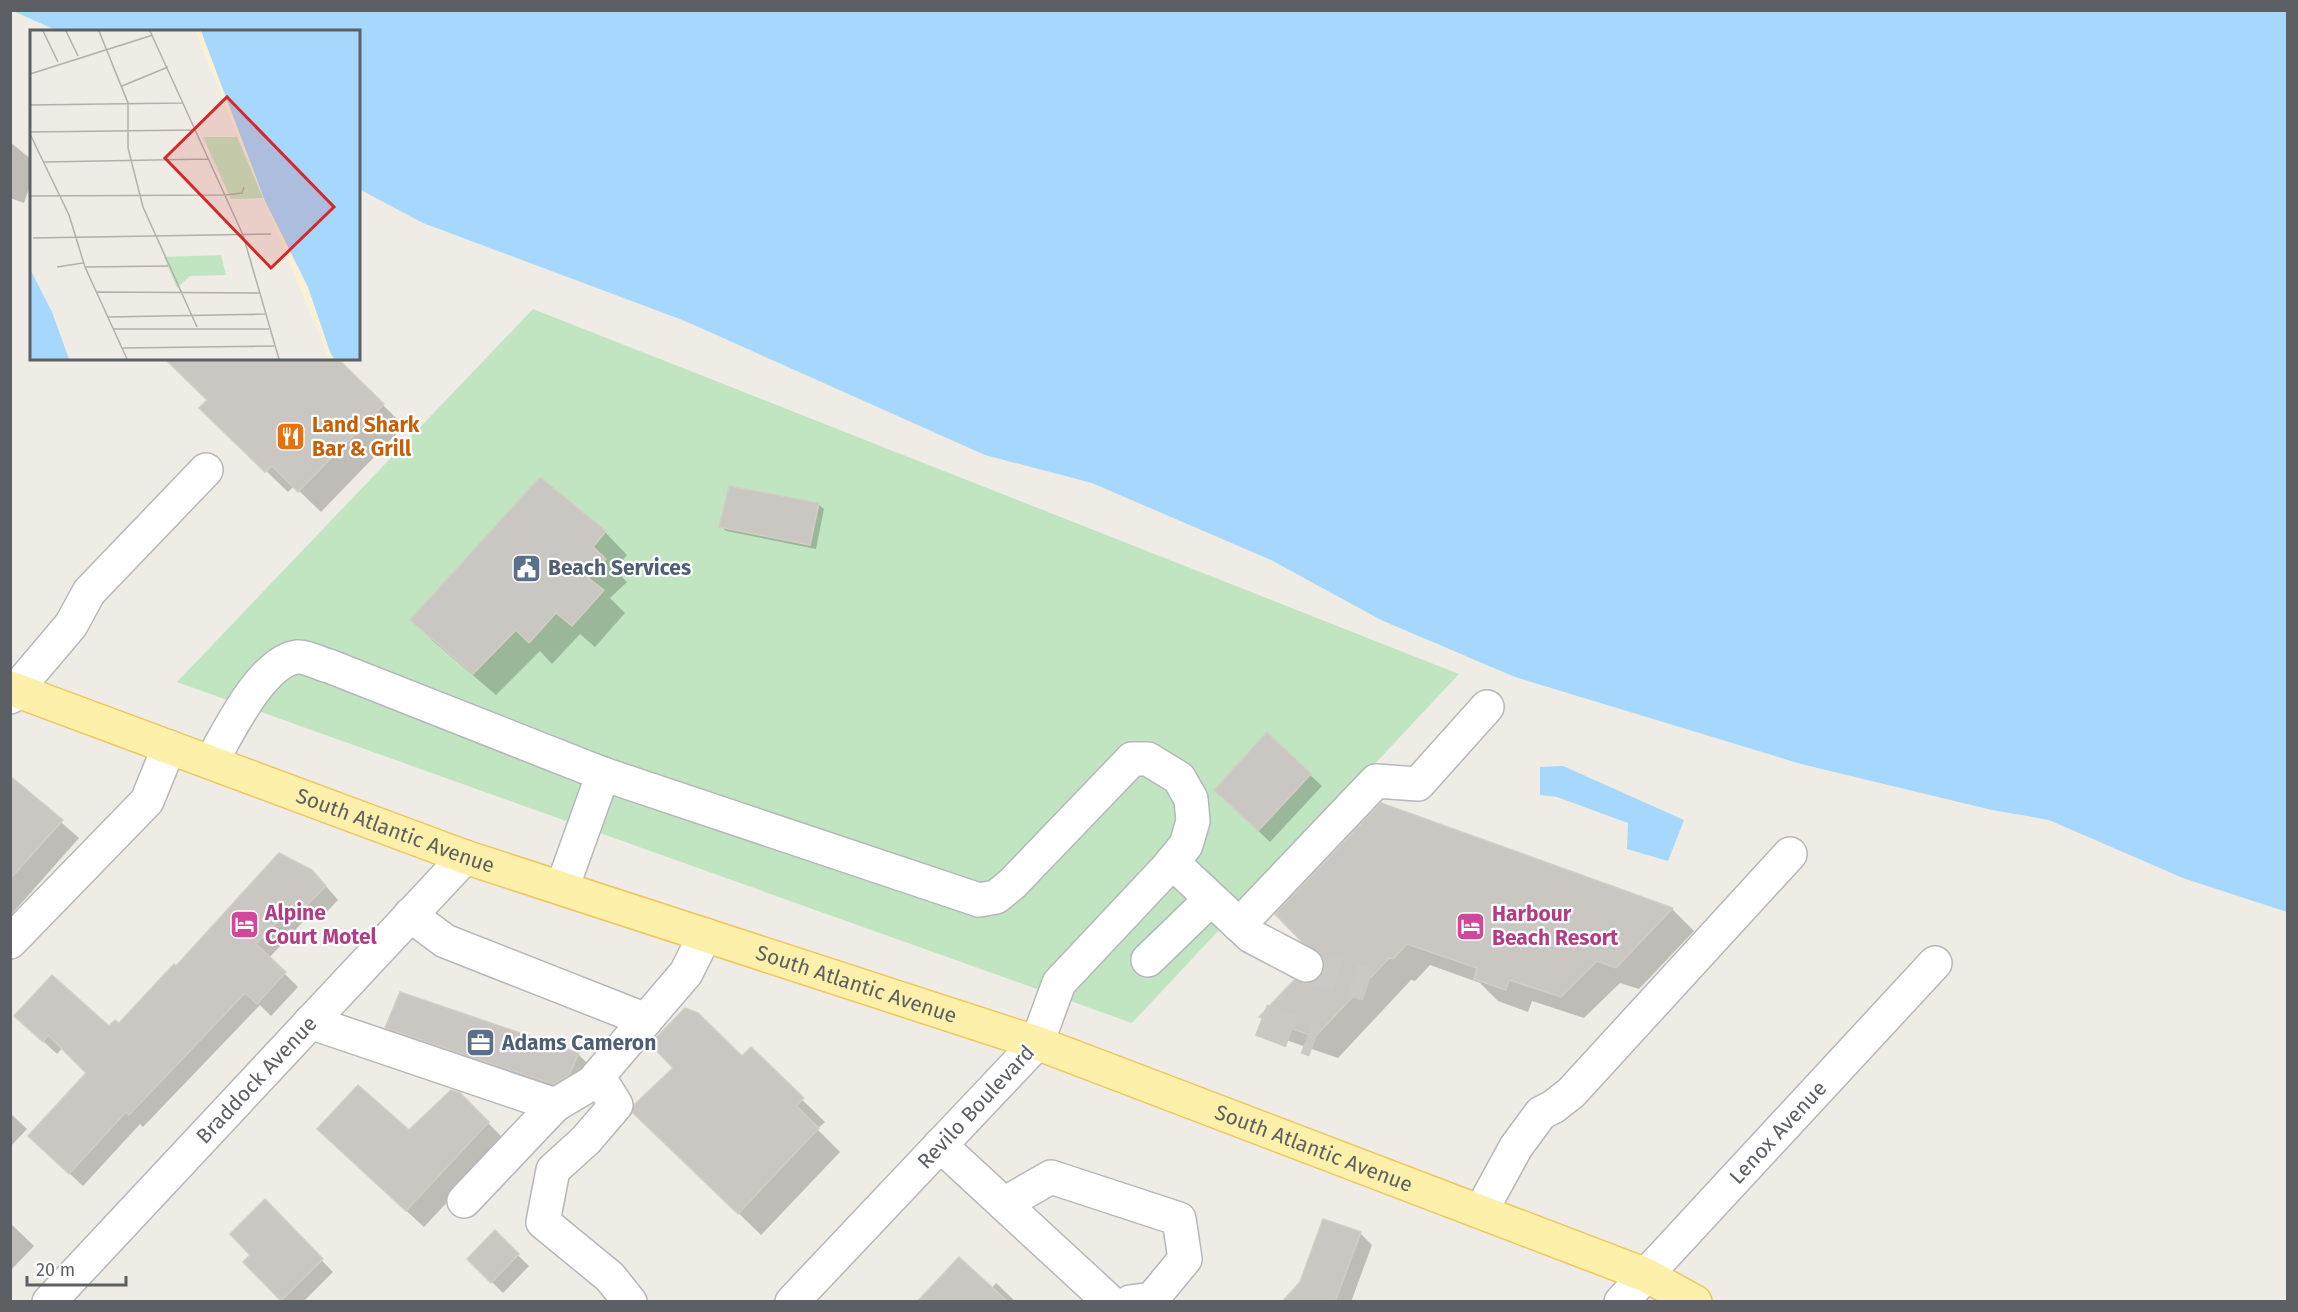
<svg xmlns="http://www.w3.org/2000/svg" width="2298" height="1312" viewBox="0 0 2298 1312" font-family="'Fira Sans',sans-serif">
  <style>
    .green { fill: #c1e5c1 }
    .water { fill: #a6d7fd }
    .shadow { fill: #0003 }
    .building { fill: #cac7c2; stroke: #d3cec3; stroke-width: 1.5 }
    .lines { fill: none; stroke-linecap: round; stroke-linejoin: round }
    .minor-tunnel { stroke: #cac9c4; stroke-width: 33; stroke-dasharray: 33 16; stroke-linecap: butt }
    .minor-casing { stroke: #b5b7bb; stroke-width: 36 }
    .major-casing { stroke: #efc65d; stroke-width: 36 }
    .minor { stroke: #fff; stroke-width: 33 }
    .major { stroke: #fdf0aa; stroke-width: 33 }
    .labels { text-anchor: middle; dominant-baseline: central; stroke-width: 4.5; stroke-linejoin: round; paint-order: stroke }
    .food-label { font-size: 21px; font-weight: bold; fill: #c56008; stroke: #fff; text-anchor: start }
    .service-label { font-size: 21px; font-weight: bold; fill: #4e5e75; stroke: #fff; text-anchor: start }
    .street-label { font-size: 21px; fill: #5c6065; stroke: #fff }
    .hotel-label { font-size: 21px; font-weight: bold; fill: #b23c85; stroke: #fff; text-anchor: start }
    .inset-road { fill: none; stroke: #b0b0ad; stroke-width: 1.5 }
    .view { fill: #d62828; fill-opacity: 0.15; stroke: #d62828; stroke-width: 3 }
    .inset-edge { fill: none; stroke: #5c6065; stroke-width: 3 }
  </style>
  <rect width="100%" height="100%" fill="#eeece4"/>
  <polygon class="green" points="533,309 1459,674 1132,1023 177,682"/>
  <g class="water">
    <polygon points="13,11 2287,11 2287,912 2183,878 2049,820 1992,810 1801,764 1515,677 1381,620 1271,560 1092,483 985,455 685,321 423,223 359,189 358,32 58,31"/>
    <polygon points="1563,766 1684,820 1668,861 1627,849 1628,823 1557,797 1540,795 1540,767"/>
  </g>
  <g class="shadow">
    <polygon points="10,142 32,160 32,180 24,203 10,198"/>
    <polygon points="383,405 404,426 321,512 294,486 288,492 201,408"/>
    <polygon points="818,504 824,509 816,549 726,531 720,526"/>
    <polygon points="605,532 627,555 615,570 627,582 610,598 625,613 595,647 580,634 552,664 540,651 496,695 434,642 412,620"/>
    <polygon points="1267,735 1322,786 1270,842 1227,801"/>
    <polygon points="21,787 79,838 10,916 10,798"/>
    <polygon points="279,855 325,885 338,900 321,918 313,911 269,958 298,987 271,1016 260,1005 143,1127 140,1124 83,1186 43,1149 88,1073 63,1047 57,1054 30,1029 109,1028 119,1026 176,968"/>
    <polygon points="1672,909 1694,931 1639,989 1620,983 1584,1018 1532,1001 1528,1012 1498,1001 1480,983 1430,965 1415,981 1411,980 1338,1058 1283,1039 1261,1017 1306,985 1317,982 1324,974 1326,963 1277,914"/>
    <polygon points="387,1027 578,1054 595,1071 571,1101 404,1044"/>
    <polygon points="751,1050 825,1122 817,1129 840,1152 761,1235 657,1134"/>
    <polygon points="459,1094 505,1140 424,1227 336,1146 409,1132"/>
    <polygon points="10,1113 27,1129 10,1147"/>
    <polygon points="265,1202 333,1272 303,1302 283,1302 245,1262 252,1255"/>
    <polygon points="10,1223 34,1246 10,1271"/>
    <polygon points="495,1233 529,1266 503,1293 469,1259"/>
    <polygon points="1360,1233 1372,1245 1351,1302 1284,1302"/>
    <polygon points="996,1283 1016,1302 919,1302 991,1289"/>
  </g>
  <g class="building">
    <polygon points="164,358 337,358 384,404 298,492 272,466 265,472 199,408 207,400"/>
    <polygon points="540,477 606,531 593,547 606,559 587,577 604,590 572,626 556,613 529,643 516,630 473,674 410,620"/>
    <polygon points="729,486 819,503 810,545 719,527"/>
    <polygon points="1267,732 1311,774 1258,831 1214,790"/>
    <polygon points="10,776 63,820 10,879"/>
    <polygon points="1381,803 1673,908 1616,968 1597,961 1561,997 1509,980 1506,990 1474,979 1477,968 1407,944 1393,959 1389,958 1315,1037 1259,1017 1294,980 1306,984 1316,980 1323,973 1325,965 1321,955 1302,942 1275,914"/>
    <polygon points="279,853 312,870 326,886 306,906 299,899 256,944 286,972 257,1004 245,993 129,1115 126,1112 69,1174 28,1136 86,1073 48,1035 43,1042 14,1016 52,975 109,1026 115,1020 119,1023 174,964 176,966"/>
    <polygon points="400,992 579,1053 569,1075 553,1084 385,1028"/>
    <polygon points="685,1008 698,1013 742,1056 751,1047 804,1098 796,1106 819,1128 738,1214 632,1112 634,1105 673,1068 650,1044"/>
    <polygon points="358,1085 409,1130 451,1090 460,1093 489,1122 406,1211 317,1129"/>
    <polygon points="265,1199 323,1259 281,1301 243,1262 250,1255 230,1234"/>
    <polygon points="1323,1219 1361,1232 1335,1302 1282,1302 1300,1282"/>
    <polygon points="495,1230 519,1254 491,1283 467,1259"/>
    <polygon points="959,1257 1008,1302 917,1302"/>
  </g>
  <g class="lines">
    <g class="minor-tunnel">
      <polyline points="1306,965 1368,985"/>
      <polyline points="1261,1020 1315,1041"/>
    </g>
    <defs>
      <g id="minor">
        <polyline points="10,697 71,625 89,592 206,470"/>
        <path d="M 211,762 C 228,733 261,662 297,657 C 306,656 320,664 329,666 L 603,774"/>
        <polyline points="1172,862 1251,936 1306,965"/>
        <polyline points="562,888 603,774 979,900 996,897 1012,884 1132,759 1148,759 1179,778 1191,799 1193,821 1186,845 1168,867 1059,983 1037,1043 792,1302"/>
        <polyline points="410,915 445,941 646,1020"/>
        <polyline points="1239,925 1376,781 1418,784 1487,707"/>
        <polyline points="10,942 147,801 169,747"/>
        <polyline points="1148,960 1211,899"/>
        <polyline points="310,1022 555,1105 592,1083 686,973 705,935"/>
        <polyline points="598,1076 616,1105 586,1140 553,1170 543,1222 610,1277 630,1302"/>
        <polyline points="940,1145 1110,1302"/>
        <polyline points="464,1201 555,1105"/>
        <polyline points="1004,1204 1051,1177 1179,1219 1185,1259 1152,1299 1130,1302"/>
        <polyline points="1481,1211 1516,1147 1541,1113 1553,1107 1571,1093 1790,854"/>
        <path id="s1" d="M 49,1302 L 465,857"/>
        <path id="s2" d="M 1621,1302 L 1935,963"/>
      </g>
      <g id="major">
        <path id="s3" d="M 10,688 L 465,857 L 1037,1043 L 1646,1275 L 1695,1302"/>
      </g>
    </defs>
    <use href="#minor" class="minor-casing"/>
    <use href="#major" class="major-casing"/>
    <use href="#minor" class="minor"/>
    <use href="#major" class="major"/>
  </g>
  <defs>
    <symbol id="restaurant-square" viewBox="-11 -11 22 22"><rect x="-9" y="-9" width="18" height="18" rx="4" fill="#e8710a" stroke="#fff"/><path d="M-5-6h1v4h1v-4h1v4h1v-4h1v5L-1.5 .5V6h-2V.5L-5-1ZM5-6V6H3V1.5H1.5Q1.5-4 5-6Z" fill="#fff"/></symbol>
    <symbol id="civic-square" viewBox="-11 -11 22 22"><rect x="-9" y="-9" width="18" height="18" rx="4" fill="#5c6f8a" stroke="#fff"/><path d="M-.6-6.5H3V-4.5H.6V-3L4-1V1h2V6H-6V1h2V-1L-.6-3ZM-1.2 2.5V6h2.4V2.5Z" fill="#fff"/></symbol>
    <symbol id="hotel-square" viewBox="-11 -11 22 22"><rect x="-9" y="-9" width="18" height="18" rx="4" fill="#d1479c" stroke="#fff"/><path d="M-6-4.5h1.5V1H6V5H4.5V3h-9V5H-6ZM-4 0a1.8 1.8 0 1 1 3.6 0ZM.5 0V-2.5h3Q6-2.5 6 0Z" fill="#fff"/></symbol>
    <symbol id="office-square" viewBox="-11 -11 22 22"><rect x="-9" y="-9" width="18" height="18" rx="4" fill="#5c6f8a" stroke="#fff"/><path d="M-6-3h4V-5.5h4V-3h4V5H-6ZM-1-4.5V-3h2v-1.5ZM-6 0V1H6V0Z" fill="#fff"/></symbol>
  </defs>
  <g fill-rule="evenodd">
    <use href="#restaurant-square" x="274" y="420" width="33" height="33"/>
    <use href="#civic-square" x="510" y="552" width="33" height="33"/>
    <use href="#hotel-square" x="228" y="908" width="33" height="33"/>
    <use href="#hotel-square" x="1454" y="910" width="33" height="33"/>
    <use href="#office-square" x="464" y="1026" width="33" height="33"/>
  </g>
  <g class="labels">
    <g class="food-label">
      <text x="312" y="425">Land Shark<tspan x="312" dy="24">Bar &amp; Grill</tspan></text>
    </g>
    <g class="service-label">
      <text x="548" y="568">Beach Services</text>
      <text x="502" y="1043">Adams Cameron</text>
    </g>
    <g class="street-label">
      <text stroke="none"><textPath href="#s3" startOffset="411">South Atlantic Avenue</textPath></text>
      <text stroke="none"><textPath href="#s3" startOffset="897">South Atlantic Avenue</textPath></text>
      <text stroke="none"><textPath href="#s1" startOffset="304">Braddock Avenue</textPath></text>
      <text transform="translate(976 1107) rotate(-47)">Revilo Boulevard</text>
      <text stroke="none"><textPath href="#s2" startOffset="231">Lenox Avenue</textPath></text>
      <text stroke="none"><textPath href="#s3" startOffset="1383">South Atlantic Avenue</textPath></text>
    </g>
    <g class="hotel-label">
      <text x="265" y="913">Alpine<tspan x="265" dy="24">Court Motel</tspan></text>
      <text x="1492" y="914">Harbour<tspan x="1492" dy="24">Beach Resort</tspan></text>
    </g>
  </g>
  <g transform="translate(30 30)">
    <rect width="330" height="330" fill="#eeece4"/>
    <path d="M 173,107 L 207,107 L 233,168 L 201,169 ZM 191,225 L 196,245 L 160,246 L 147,258 L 134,227 Z" fill="#c1e5c1"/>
    <path d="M 165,1 L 192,1 L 324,329 L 299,329 Z" fill="#faf1d4"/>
    <path d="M 171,1 L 330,1 L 330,329 L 304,329 L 300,322 L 278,257 L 235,171 ZM 0,239 L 22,282 L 39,329 L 0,329 Z" fill="#a6d7fd"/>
    <path class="inset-road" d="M 13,1 L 28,32M 36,1 L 48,26M 69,1 L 98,73 L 98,118 L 113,177 L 167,297M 120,1 L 213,205 L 249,329M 0,44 L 123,5M 92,56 L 138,37M 0,75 L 152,73M 0,102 L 164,100M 0,104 L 39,185 L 55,237 L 97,329M 14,132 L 178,129M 0,166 L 196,165 L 212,163 L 214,157M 3,208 L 241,204M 27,237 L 53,233M 55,237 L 138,236M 67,262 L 229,263M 78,287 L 235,284M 84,299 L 239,299M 93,318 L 244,316"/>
    <path class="view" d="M 197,67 L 304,177 L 241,238 L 135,128 Z"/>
    <rect width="330" height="330" class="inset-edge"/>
  </g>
  <rect width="2298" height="1312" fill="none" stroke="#5c6065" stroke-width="24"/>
  <path d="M27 1276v9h99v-9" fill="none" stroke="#5c6065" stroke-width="3"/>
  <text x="36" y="1276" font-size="18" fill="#5c6065" stroke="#ffffff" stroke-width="4.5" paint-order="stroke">20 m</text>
</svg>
